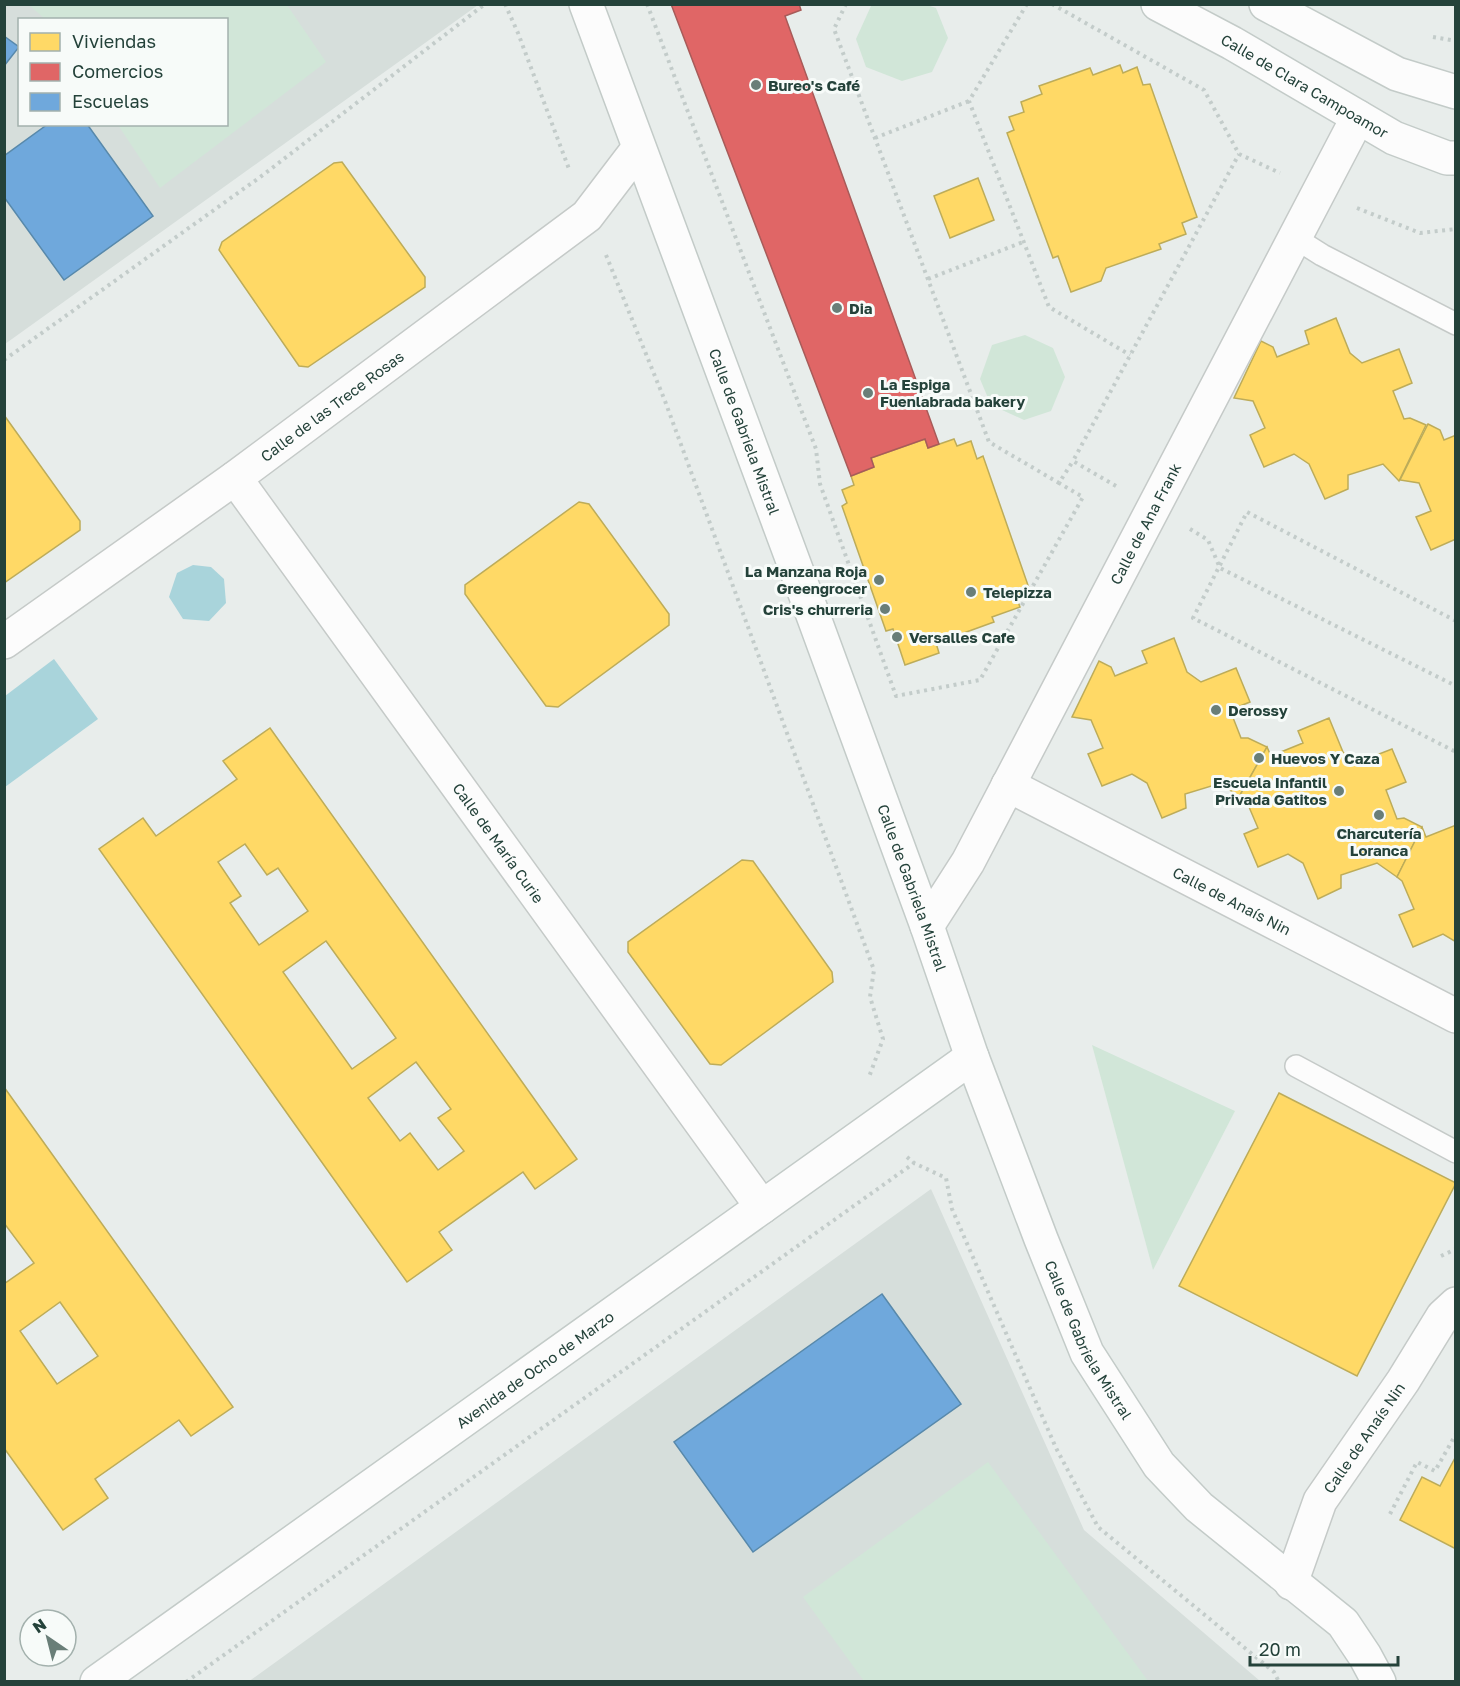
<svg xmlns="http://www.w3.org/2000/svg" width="1460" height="1686" viewBox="0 0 1460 1686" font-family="'Golos Text',sans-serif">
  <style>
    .built { fill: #d6dedb; fill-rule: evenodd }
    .green { fill: #d1e6d8 }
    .water { fill: #a9d4db }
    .homes { fill: #ffd966; stroke: #bdac59; stroke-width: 1.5; fill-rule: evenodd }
    .shops { fill: #e06666; stroke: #a85b59; stroke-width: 1.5 }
    .schools { fill: #6fa8dc; stroke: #5889ab; stroke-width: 1.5 }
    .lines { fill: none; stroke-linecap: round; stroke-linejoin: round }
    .lane-casing { stroke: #c5cac8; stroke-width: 24 }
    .street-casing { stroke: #c5cac8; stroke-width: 36 }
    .secondary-casing { stroke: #c3cbc8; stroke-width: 36 }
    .path { stroke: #c3ccca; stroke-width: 4; stroke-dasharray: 3 4.5; stroke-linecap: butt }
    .lane { stroke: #fcfcfc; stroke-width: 21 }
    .street { stroke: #fcfcfc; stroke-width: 33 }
    .secondary { stroke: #fcfcfc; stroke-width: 33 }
    .poi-dot { fill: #697e78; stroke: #f7fbf9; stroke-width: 2 }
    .labels { text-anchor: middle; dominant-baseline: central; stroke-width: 6; stroke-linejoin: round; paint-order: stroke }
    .poi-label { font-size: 15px; font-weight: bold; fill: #24423a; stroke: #f7fbf9; text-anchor: start }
    .street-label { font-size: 15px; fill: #24423a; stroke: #f7fbf9 }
  </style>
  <rect width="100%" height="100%" fill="#e8edeb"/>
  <g class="built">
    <path d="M 5,5 L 478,5 L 5,344 ZM 20,20 L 226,20 L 226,124 L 20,124 Z"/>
    <polygon points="931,1189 1084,1530 1260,1681 248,1682"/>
  </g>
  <g class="green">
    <polygon points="875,4 927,5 936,8 948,38 932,72 902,81 866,67 856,39 871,6"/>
    <polygon points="29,5 287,5 326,62 160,188 118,125 226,124 226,20 45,19"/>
    <polygon points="1025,335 1053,348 1065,377 1051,411 1024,420 991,405 980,379 992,345"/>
    <polygon points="1092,1045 1235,1111 1153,1270"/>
    <polygon points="988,1462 1148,1681 864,1681 803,1597"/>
  </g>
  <g class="water">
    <polygon points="193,565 211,567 224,579 226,603 209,621 183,619 169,597 177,573"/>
    <polygon points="54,659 98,719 5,787 5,696"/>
  </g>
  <g class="homes">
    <polygon points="1120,65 1123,73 1137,67 1143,85 1150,84 1197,217 1182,223 1186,234 1159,244 1161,249 1106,268 1101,281 1071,292 1058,256 1053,258 1007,133 1014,130 1009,117 1024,112 1021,102 1042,94 1039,86 1090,68 1093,75"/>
    <polygon points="342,162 425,277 425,287 308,367 299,366 219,250 222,242 334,163"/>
    <polygon points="978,178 994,220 950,238 934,196"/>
    <polygon points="1336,318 1350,353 1362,363 1399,349 1412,383 1393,391 1404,419 1410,418 1426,425 1399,481 1383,464 1348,475 1348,489 1325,499 1309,464 1294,454 1264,467 1250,435 1265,428 1253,401 1234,398 1261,341 1273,347 1277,357 1309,344 1305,331"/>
    <polygon points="4,415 80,521 80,530 4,583"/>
    <polygon points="1428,424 1440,430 1444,440 1456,435 1456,539 1431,550 1416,517 1431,511 1419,483 1400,480"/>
    <polygon points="925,439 928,448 954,439 957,446 971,441 977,459 983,456 1030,591 1016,596 1020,607 992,617 994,622 936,643 939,653 905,665 893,629 886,631 842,506 847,503 842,490 854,485 851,476 874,467 871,458"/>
    <polygon points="579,502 589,504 669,614 669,625 558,707 546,706 465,594 465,585"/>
    <polygon points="1174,638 1187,672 1201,682 1236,668 1250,702 1230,710 1241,738 1248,738 1267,747 1239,797 1221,783 1185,794 1186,808 1162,818 1147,783 1132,774 1102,786 1088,754 1103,748 1091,720 1072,717 1099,661 1111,667 1115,676 1147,663 1142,651"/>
    <polygon points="1329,718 1343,752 1356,763 1392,749 1406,782 1386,790 1397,819 1404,818 1422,827 1397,877 1377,863 1341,875 1341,888 1318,899 1303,863 1288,854 1258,867 1244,834 1258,828 1246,800 1239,797 1267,747 1271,756 1303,743 1298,731"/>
    <path d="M 270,728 L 577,1159 L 535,1189 L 523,1172 L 439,1232 L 452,1250 L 407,1282 L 99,849 L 143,818 L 156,836 L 237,779 L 223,761 ZM 245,844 L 267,875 L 278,868 L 308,911 L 259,945 L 230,903 L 241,896 L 218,862 ZM 326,941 L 396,1038 L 352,1069 L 283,972 ZM 416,1062 L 451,1109 L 438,1118 L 464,1151 L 438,1170 L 410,1133 L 400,1141 L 368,1098 Z"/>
    <polygon points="1456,825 1456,942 1443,934 1413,947 1399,915 1414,909 1402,881 1397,877 1422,827 1426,837"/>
    <polygon points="742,860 753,861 832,972 833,982 721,1065 710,1064 628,952 628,942"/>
    <path d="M 4,1087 L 233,1407 L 191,1436 L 179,1420 L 95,1479 L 108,1498 L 63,1530 L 4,1448 L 4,1284 L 34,1263 L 4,1223 ZM 60,1302 L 98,1356 L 57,1384 L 20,1331 Z"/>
    <polygon points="1279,1093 1456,1183 1357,1376 1179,1286"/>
    <polygon points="1456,1456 1456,1549 1400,1520 1422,1477 1440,1486"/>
  </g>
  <polygon class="shops" points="671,4 799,4 801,10 785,16 939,444 928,448 925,439 871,458 874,467 851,476"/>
  <g class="schools">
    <polygon points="4,36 19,47 4,66"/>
    <polygon points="48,124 87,124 153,216 64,280 4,197 4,156"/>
    <polygon points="882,1294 961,1404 753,1552 674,1442"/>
  </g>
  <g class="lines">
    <defs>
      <g id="lane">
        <polyline points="1295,238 1322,255 1456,324"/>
        <polyline points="1296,1066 1456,1152"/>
      </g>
      <g id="street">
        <path id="s1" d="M 235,478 L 762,1207"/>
        <path id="s2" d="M 4,642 L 235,478 L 587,216 L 638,149"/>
        <path id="s3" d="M 1008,785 L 1456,1016"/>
        <path id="s4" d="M 927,926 L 968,862 L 1358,117"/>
        <path id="s5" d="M 1291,1583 L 1320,1501 L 1403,1381 L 1443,1316 L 1456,1304"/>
      </g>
      <g id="secondary">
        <path id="s6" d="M 586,4 L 806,596 L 927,926 L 972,1057 L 1041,1239 L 1087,1353 L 1159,1465 L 1199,1507 L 1343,1623 L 1365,1656 L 1379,1682"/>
        <path id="s7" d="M 1158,4 L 1232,43 L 1394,138 L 1447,158 L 1456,158"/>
        <polyline points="1266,4 1397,74 1456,92"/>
        <path id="s8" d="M 97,1682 L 972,1057"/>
      </g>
    </defs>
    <use href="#lane" class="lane-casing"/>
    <use href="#street" class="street-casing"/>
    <use href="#secondary" class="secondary-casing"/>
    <g class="path">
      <polyline points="505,4 518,33 569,169"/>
      <polyline points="647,4 816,449 820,484 896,696 980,680 1083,497 1059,483"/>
      <polyline points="846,4 834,29 989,442 1059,483 1073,461"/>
      <polyline points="1027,4 969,101 1049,307 1130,355"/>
      <polyline points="1052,4 1204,90 1239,154 1280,173"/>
      <polyline points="1433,37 1456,41"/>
      <polyline points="875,138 969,101"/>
      <polyline points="1357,208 1420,233 1456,229"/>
      <polyline points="606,255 665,401 874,970 870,997 883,1039 869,1077"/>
      <polyline points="928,279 1023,242"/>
      <polyline points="4,360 263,175 485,4"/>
      <polyline points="1116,486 1073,461 1239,154"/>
      <polyline points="1190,529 1208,540 1220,568 1456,686"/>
      <polyline points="1456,621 1247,512 1193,618 1456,752"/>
      <polyline points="907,1157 914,1163 946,1178 952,1209 1056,1448 1098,1527 1274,1672 1279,1682"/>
      <polyline points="1441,1256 1456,1249"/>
      <polyline points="1390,1514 1417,1462 1435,1471 1456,1434"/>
      <polyline points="186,1682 914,1163"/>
    </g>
    <use href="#lane" class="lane"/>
    <use href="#street" class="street"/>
    <use href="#secondary" class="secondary"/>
  </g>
  <g class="poi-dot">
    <circle cx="756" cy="85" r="6"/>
    <circle cx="837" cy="308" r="6"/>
    <circle cx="868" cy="393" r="6"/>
    <circle cx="879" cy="580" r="6"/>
    <circle cx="971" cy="592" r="6"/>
    <circle cx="885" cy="609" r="6"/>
    <circle cx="897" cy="637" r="6"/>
    <circle cx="1216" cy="710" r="6"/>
    <circle cx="1259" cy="758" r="6"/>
    <circle cx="1339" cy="791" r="6"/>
    <circle cx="1379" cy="815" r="6"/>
  </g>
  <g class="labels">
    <g class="poi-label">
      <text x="768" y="85">Bureo's Café</text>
      <text x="849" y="308">Dia</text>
      <text x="880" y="384">La Espiga<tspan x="880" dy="17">Fuenlabrada bakery</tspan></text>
      <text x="867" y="571" text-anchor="end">La Manzana Roja<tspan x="867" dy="17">Greengrocer</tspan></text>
      <text x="983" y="592">Telepizza</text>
      <text x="873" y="609" text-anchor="end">Cris's churreria</text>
      <text x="909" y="637">Versalles Cafe</text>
      <text x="1228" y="710">Derossy</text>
      <text x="1271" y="758">Huevos Y Caza</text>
      <text x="1327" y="782" text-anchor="end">Escuela Infantil<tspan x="1327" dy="17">Privada Gatitos</tspan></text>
      <text x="1379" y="833" text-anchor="middle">Charcutería<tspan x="1379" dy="17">Loranca</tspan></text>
    </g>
    <g class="street-label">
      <text stroke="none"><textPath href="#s7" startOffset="168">Calle de Clara Campoamor</textPath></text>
      <text stroke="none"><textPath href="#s2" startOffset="404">Calle de las Trece Rosas</textPath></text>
      <text stroke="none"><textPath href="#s6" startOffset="456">Calle de Gabriela Mistral</textPath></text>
      <text stroke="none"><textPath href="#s4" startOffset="458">Calle de Ana Frank</textPath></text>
      <text stroke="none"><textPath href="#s1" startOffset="450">Calle de María Curie</textPath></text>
      <text stroke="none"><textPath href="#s6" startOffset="942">Calle de Gabriela Mistral</textPath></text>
      <text stroke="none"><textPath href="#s3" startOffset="252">Calle de Anaís Nin</textPath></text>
      <text stroke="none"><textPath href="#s6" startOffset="1428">Calle de Gabriela Mistral</textPath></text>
      <text stroke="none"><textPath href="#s8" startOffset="538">Avenida de Ocho de Marzo</textPath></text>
      <text stroke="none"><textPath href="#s5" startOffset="164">Calle de Anaís Nin</textPath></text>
    </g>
  </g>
  <rect width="1460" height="1686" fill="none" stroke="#24423a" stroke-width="12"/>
  <rect x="18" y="18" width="210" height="108" fill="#f7fbf9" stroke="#a3b1ad" stroke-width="1.5"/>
  <rect x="30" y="33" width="30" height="18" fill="#ffd966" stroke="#a3b1ad" stroke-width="1.5"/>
  <text x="72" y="48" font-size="18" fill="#24423a">Viviendas</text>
  <rect x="30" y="63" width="30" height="18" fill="#e06666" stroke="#a3b1ad" stroke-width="1.5"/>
  <text x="72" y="78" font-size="18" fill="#24423a">Comercios</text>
  <rect x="30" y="93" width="30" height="18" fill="#6fa8dc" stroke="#a3b1ad" stroke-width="1.5"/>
  <text x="72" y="108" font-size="18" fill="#24423a">Escuelas</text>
  <g transform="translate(48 1638) rotate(325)"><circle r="28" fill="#f7fbf9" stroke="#a3b1ad" stroke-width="1.5"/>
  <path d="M0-4.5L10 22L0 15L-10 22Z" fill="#697e78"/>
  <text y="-9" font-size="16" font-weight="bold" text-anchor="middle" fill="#24423a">N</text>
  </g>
  <path d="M1250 1656v9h148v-9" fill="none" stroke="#24423a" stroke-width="3"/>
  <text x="1259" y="1656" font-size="18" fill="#24423a" stroke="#f7fbf9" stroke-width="4.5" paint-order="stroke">20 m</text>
</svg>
